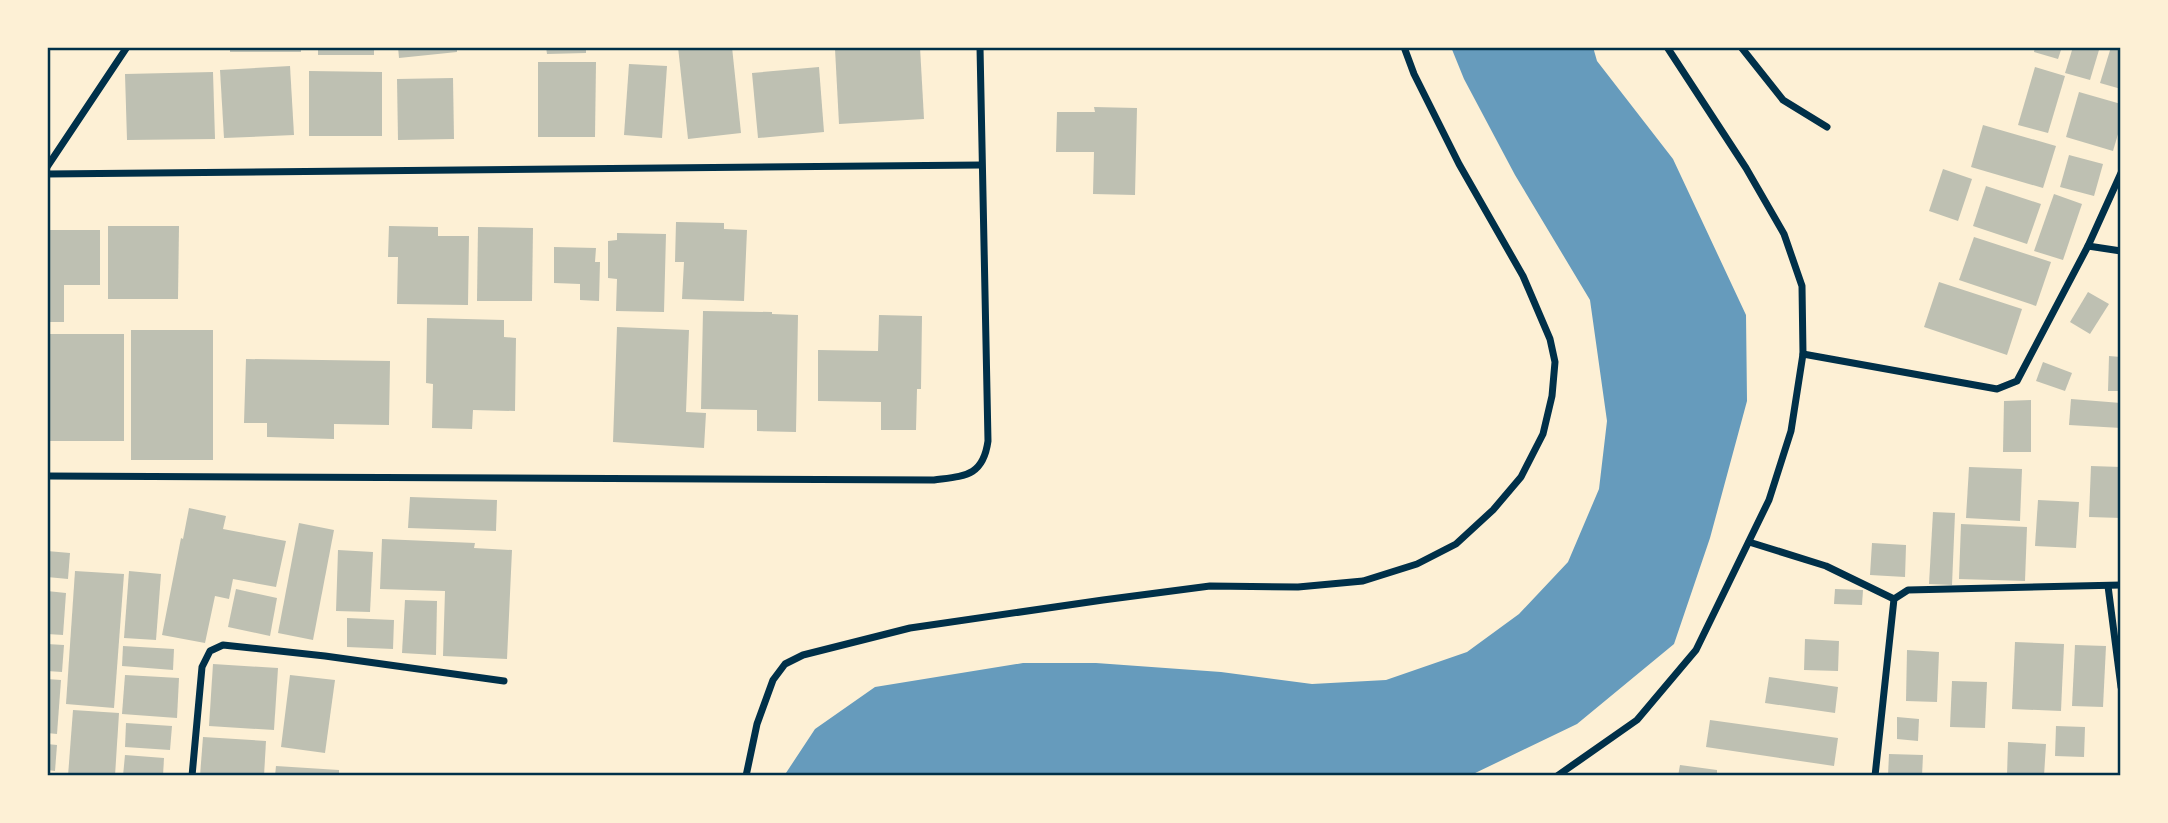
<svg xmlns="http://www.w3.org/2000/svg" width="2168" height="823" viewBox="0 0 2168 823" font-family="Cabin,sans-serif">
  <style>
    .water { fill: #669bbc }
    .building { fill: #bec0b2 }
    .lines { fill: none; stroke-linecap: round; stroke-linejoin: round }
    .minor { stroke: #003049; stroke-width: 7 }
    .neatline { fill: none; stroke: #003049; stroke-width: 2.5 }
  </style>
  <rect width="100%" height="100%" fill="#fdf0d5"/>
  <polygon class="water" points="1451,47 1593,47 1597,61 1673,159 1746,315 1747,401 1710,538 1674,644 1577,724 1469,776 784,776 815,729 875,687 1023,663 1096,663 1221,672 1312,684 1386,680 1467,652 1519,614 1568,562 1599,489 1607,421 1590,300 1515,175 1464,79"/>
  <g class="building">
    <rect x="230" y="47" width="71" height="5"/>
    <rect x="318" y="47" width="56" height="8"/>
    <polygon points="398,47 457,47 457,52 399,58"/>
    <polygon points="546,47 586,47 586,53 547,54"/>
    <polygon points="678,47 732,47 741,133 688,139"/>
    <polygon points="863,47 920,47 924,119 839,124 835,49"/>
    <polygon points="2035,47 2062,47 2058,59 2034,52"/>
    <polygon points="2073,47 2089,47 2099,50 2090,80 2065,73"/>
    <polygon points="2111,47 2121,47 2121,89 2100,83"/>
    <polygon points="538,62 596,62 595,137 538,137"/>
    <polygon points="629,64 667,66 662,138 624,135"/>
    <polygon points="290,66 294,135 224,138 220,70"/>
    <polygon points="819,67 824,132 758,138 752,73"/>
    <polygon points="2035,67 2065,76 2048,133 2018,125"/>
    <polygon points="309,71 382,72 382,136 309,136"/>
    <polygon points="213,72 215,139 127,140 125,74"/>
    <polygon points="453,78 454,139 398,140 397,79"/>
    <polygon points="2079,92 2121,104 2121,124 2113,151 2066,137"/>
    <polygon points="1094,107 1137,108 1135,195 1093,194 1094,152 1056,152 1057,112 1095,112"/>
    <polygon points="1983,125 2056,146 2043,188 1971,167"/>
    <polygon points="2069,155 2103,164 2094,196 2060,187"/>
    <polygon points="1943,169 1972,179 1958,221 1929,211"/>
    <polygon points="1986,186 2041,204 2027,244 1973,226"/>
    <polygon points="2054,194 2082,204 2063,260 2034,251"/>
    <polygon points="676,222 724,223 724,229 747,230 744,301 682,299 684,262 675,262"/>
    <polygon points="108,226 179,226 178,299 108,299"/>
    <polygon points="389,226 438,227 438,236 469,236 468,305 397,304 398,257 388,257"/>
    <polygon points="478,227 533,228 532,301 477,301"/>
    <polygon points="47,230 100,230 100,285 64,285 64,322 47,322"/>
    <polygon points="617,233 666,234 664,312 616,311 617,279 608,278 608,241 617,240"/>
    <polygon points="1974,237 2051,262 2036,306 1959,280"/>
    <polygon points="554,247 596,248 595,262 600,262 599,301 580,300 580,284 554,283"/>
    <polygon points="1939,282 2022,309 2007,355 1924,327"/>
    <polygon points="2088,292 2109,304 2090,334 2070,322"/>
    <polygon points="703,311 772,312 772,314 798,315 796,432 757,431 757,410 701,409"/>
    <polygon points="879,315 922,316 921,389 917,389 916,430 881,430 881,402 818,401 818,350 878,351"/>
    <polygon points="427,318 504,320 504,337 516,338 515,411 473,410 472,429 432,428 433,384 426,383"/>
    <polygon points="617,327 689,330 686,412 706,413 704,448 613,442"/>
    <rect x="131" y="330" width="82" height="130"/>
    <rect x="47" y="334" width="77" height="107"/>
    <polygon points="2109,356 2121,357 2121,391 2108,391"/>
    <polygon points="246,359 390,361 389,425 334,424 334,439 267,437 267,423 244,423"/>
    <polygon points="2043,362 2072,373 2065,391 2036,381"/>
    <polygon points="2071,399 2121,403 2121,428 2069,425"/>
    <polygon points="2031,400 2031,452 2003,452 2004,401"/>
    <polygon points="2091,466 2121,467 2121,518 2089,517"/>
    <polygon points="1969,467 2022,469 2020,521 1966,518"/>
    <polygon points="410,497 497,500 496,531 408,528"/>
    <polygon points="2038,500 2079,502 2076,548 2035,546"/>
    <polygon points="189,508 226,516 223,529 286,541 276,587 233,579 229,599 215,596 205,643 162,635 181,538 183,539"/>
    <polygon points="1933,512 1955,513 1952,585 1929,584"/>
    <polygon points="299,523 334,530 313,640 278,633"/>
    <polygon points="1961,524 2027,527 2025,581 1959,579"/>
    <polygon points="382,539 475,543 474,548 512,550 507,659 443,656 445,591 380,589"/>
    <polygon points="1872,543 1906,545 1905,577 1870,575"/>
    <polygon points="338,550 373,552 370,612 336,611"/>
    <polygon points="47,551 70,553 68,579 47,577"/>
    <polygon points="75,571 124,574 114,708 66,704"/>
    <polygon points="129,571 161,574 156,640 124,638"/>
    <polygon points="236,589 277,598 270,636 228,627"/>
    <polygon points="1835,589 1863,590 1862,605 1834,604"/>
    <polygon points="47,591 66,593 63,635 47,634"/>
    <polygon points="405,600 437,601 436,655 402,653"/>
    <polygon points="347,618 394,620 393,649 347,647"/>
    <polygon points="1805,639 1839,641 1838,671 1804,670"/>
    <polygon points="2015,642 2064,644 2061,711 2012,709"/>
    <polygon points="47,644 64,645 62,672 47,671"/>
    <polygon points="2075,645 2106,646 2103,707 2072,706"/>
    <polygon points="123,646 174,649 173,670 122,666"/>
    <polygon points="1907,650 1939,652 1937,702 1906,701"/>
    <polygon points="213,664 278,668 274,730 209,726"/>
    <polygon points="125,675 179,678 177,718 122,714"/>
    <polygon points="290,675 335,680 325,753 281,747"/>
    <polygon points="1769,677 1838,687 1835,713 1765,703"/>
    <polygon points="47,679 61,680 57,734 47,733"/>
    <polygon points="1952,681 1987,682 1985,728 1950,727"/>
    <polygon points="73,710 119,713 115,776 68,776"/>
    <polygon points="1897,717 1919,719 1918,741 1897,739"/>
    <polygon points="1710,720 1838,738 1834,766 1706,747"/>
    <polygon points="126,723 172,726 170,750 125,747"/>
    <polygon points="2056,726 2085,727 2084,757 2055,756"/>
    <polygon points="203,737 266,741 264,776 200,776"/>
    <polygon points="2008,742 2046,744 2044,776 2007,776"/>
    <polygon points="47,744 57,745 55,771 47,770"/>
    <polygon points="1889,754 1923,755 1922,776 1888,776"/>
    <polygon points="125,755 164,758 163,776 123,776"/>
    <polygon points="1680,765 1717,770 1717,776 1678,776"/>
    <polygon points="276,766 339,770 339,776 275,776"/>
  </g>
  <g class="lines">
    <g class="minor">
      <polyline points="1741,47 1783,100 1827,127"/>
      <polyline points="47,167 127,47"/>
      <polyline points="2121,173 2088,246 2121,251"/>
      <polyline points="47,174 981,165"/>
      <polyline points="1803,354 1997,389 2017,381 2088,246"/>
      <path d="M 47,476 L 934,480 C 964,476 983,477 988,441 L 980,47"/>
      <polyline points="1749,542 1826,566 1894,599"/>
      <polyline points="2108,586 2121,687"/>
      <polyline points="192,776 202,667 210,651 223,645 325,656 504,681"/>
      <polyline points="746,776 757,724 773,680 785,664 803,655 910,628 1103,600 1210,586 1298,587 1363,581 1417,564 1456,544 1493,510 1521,477 1543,434 1552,396 1555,362 1550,339 1523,276 1459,164 1414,74 1404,47"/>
      <polyline points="1557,776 1637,720 1696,650 1769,500 1791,431 1803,354 1802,286 1784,234 1746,168 1667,47"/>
      <polyline points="1875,776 1894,599 1908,590 2121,585"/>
    </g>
  </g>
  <rect width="2168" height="823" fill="none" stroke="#fdf0d5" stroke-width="98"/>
  <rect x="49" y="49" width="2070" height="725" class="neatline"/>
</svg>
